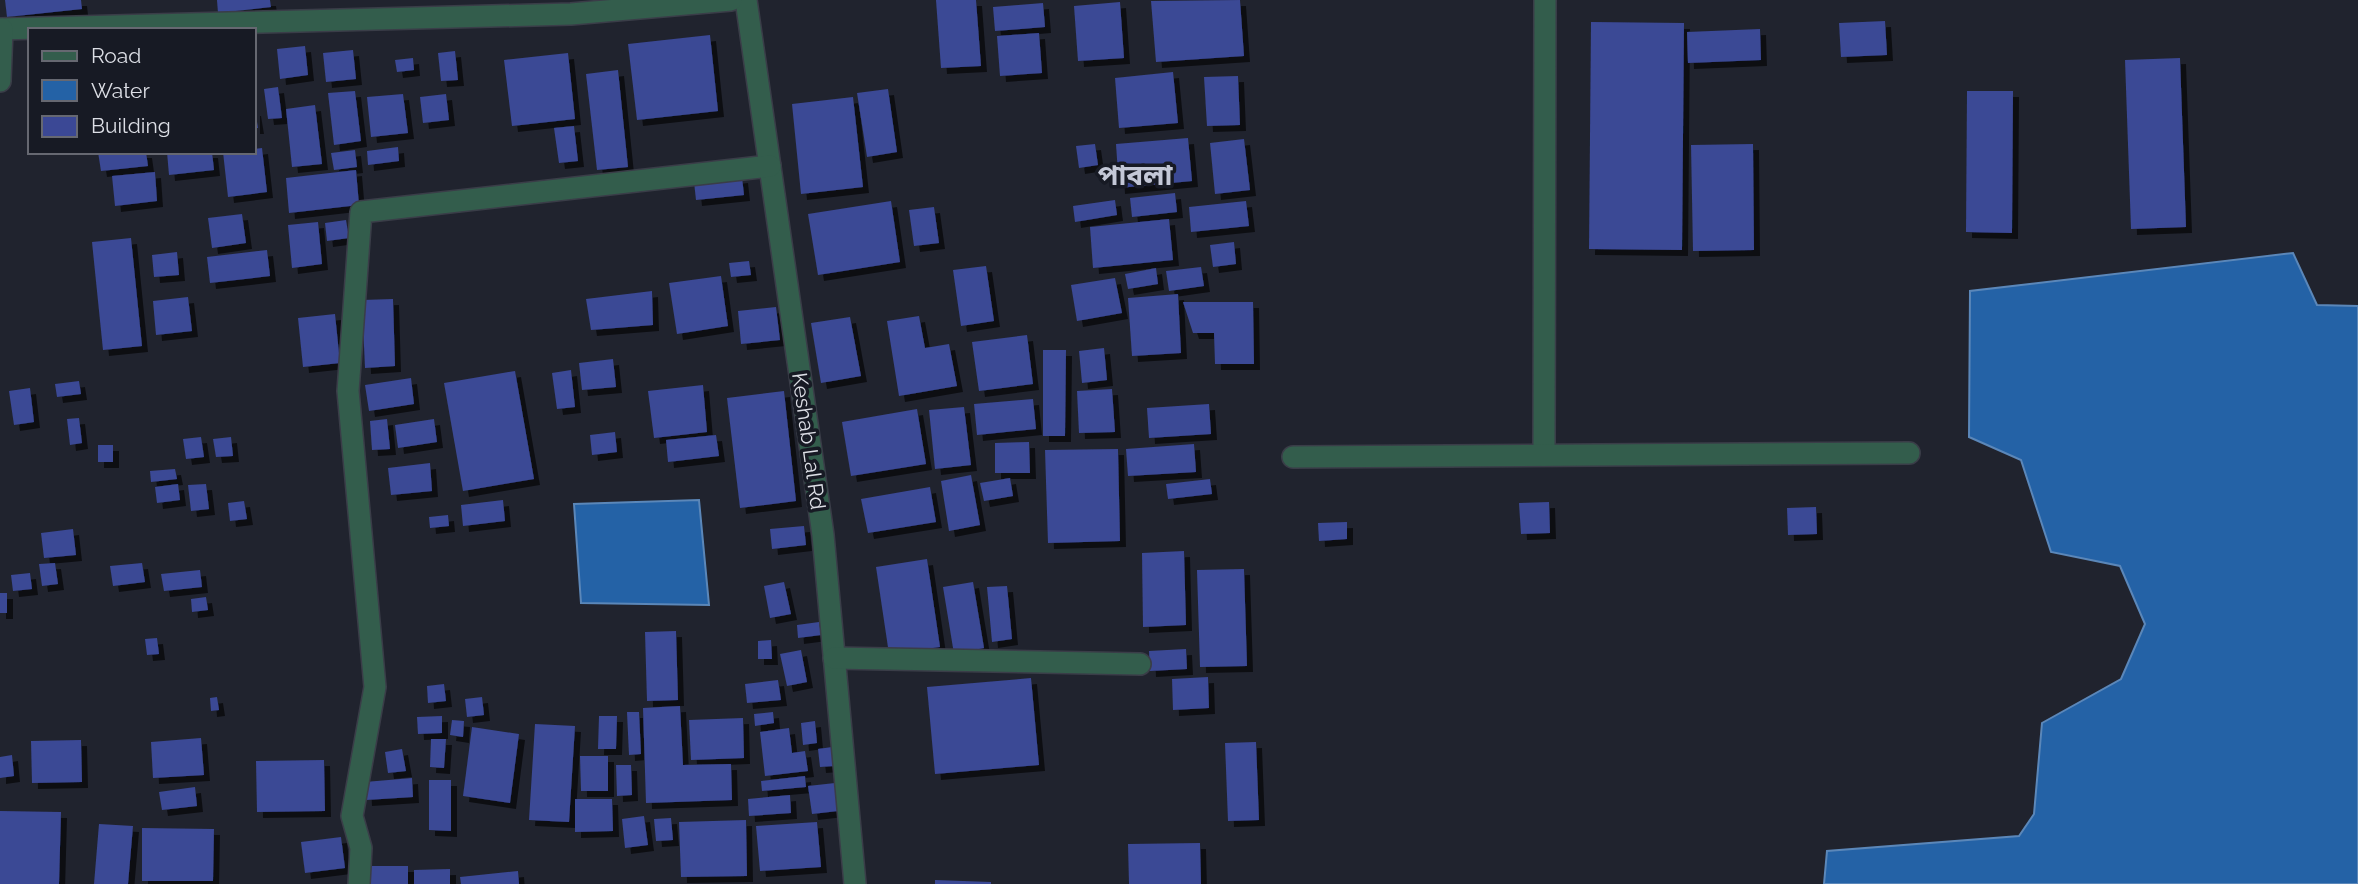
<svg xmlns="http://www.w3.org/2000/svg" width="2358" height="884" viewBox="0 0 2358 884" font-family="Raleway,'Noto Sans Bengali',sans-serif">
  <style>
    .water { fill: #2462a6; stroke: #5b87b9; stroke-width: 2 }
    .building { fill: #3b4895; filter: url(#shadow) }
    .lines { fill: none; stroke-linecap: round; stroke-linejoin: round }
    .lane-casing { stroke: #3a3d48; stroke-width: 24 }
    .street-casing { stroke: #3a3d48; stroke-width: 24 }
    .lane { stroke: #335d4c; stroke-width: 21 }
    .street { stroke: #335d4c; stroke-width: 21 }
    .labels { text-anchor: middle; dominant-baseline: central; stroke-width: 7; stroke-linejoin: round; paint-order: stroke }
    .street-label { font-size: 21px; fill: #dcdee5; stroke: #171a24 }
    .district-label { font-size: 28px; font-weight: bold; fill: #c4c8d7; stroke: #171a24 }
  </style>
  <defs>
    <filter id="shadow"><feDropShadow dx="6" dy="6" stdDeviation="0" flood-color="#0009"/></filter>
  </defs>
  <rect width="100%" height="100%" fill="#20232e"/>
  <g class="water">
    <polygon points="2293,253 2317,305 2358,306 2358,884 1824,884 1827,851 2019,836 2034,814 2042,723 2121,679 2145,624 2120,566 2051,552 2021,460 1969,437 1970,291"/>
    <polygon points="699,500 709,605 581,603 574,504"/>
  </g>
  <g class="building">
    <polygon points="5,0 81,0 82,9 7,17"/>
    <polygon points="217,0 270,0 271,7 218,13"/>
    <polygon points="936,0 976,0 981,66 941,68"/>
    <polygon points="1240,0 1244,56 1156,62 1151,1"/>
    <polygon points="1120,2 1124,58 1078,61 1074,6"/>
    <polygon points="1043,3 1045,27 995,31 993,7"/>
    <polygon points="1885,21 1887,55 1841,57 1839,23"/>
    <polygon points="1591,22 1684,23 1682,250 1589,249"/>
    <polygon points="1760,29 1761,60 1688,63 1687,32"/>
    <polygon points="1039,33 1042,73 1000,76 997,36"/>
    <polygon points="710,35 718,111 637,120 628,44"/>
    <polygon points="305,46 308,75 280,79 277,49"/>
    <polygon points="353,50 356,79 326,82 323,53"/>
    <polygon points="455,51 458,80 441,81 438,53"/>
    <polygon points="568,53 575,119 512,126 504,60"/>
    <polygon points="413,58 414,70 397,72 395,60"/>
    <polygon points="2180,58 2186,227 2131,229 2125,60"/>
    <polygon points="618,70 628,167 597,170 586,74"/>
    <polygon points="1173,72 1178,123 1119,128 1115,78"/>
    <polygon points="1238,76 1240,125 1207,126 1204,77"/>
    <polygon points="278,87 282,118 268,119 264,89"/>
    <polygon points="888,89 897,152 867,157 857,93"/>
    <polygon points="355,91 361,141 334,145 328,93"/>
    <polygon points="1967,91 2013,91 2012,233 1966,232"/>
    <polygon points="403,94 408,133 371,137 367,97"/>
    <polygon points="446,94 449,120 423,123 420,97"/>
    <polygon points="853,97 863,187 801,194 792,104"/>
    <polygon points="315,105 322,164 292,167 286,109"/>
    <polygon points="254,110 255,110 258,128 254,128"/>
    <polygon points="574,126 578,161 559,163 554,128"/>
    <polygon points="1188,138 1192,181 1119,188 1116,144"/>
    <polygon points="1244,139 1250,190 1215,194 1210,143"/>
    <polygon points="1095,144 1098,165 1079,168 1076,146"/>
    <polygon points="1753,144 1754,250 1693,251 1691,145"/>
    <polygon points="398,147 399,161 368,165 367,151"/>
    <polygon points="262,148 267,192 228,197 223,152 254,152 254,149"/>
    <polygon points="355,150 357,167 334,170 331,153"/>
    <polygon points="98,152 146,152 148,166 101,171"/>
    <polygon points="167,152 212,152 214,170 169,175"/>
    <polygon points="356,170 359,205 289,213 286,178"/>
    <polygon points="155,172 157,201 115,206 112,176"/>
    <polygon points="742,177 744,195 696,200 694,182"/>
    <polygon points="1175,193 1177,212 1132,217 1130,198"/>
    <polygon points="1115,200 1117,215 1075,222 1073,206"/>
    <polygon points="891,201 900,262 818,275 808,214"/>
    <polygon points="1246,201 1249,226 1191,232 1189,207"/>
    <polygon points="934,207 939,243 914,246 909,210"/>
    <polygon points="242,214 246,243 212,248 208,218"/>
    <polygon points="1169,219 1173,260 1093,268 1090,227"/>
    <polygon points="346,220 349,238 327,241 325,223"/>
    <polygon points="318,222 322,264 292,268 288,225"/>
    <polygon points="131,238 142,346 103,350 92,242"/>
    <polygon points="1234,242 1236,264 1213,267 1210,245"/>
    <polygon points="267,250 270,276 210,283 207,257"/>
    <polygon points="177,252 179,275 154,277 152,255"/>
    <polygon points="749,261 751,275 731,277 729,263"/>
    <polygon points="986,266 994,321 961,326 953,270"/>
    <polygon points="1201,267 1204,286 1169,291 1166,271"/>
    <polygon points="1156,268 1158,284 1128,289 1125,274"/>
    <polygon points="721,276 728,326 677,334 669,283"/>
    <polygon points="1115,278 1122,313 1077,321 1071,285"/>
    <polygon points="652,291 653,325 591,330 586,299"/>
    <polygon points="1178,294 1181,353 1132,356 1128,298"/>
    <polygon points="188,297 192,331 156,335 153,301"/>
    <polygon points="393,299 395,366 365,368 362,300"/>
    <polygon points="1183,302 1253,302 1254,364 1215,364 1214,333 1193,333"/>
    <polygon points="776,307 780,340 741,344 738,311"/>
    <polygon points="335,314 340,363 303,367 298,318"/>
    <polygon points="919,316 925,348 949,344 957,386 899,396 887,321"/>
    <polygon points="850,317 861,376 821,383 811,323"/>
    <polygon points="1027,335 1033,384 979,391 972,342"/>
    <polygon points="1104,348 1107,380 1082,383 1079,351"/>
    <polygon points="1043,350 1066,350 1065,436 1043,436"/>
    <polygon points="613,359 616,387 582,390 579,363"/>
    <polygon points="571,370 575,407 557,409 552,373"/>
    <polygon points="515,371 534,479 463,491 444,383"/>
    <polygon points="411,378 414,404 369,411 365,385"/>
    <polygon points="79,381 81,394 57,397 55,384"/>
    <polygon points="703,385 707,432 654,438 648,391"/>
    <polygon points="30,388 34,422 14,425 9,391"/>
    <polygon points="1112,389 1115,432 1079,433 1077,391"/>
    <polygon points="784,391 796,501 740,508 727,398"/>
    <polygon points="1033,399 1036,429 977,435 974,404"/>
    <polygon points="1209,404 1211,434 1149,438 1147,408"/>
    <polygon points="964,407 971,465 935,469 929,410"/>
    <polygon points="917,409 926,464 851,476 842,422"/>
    <polygon points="79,418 82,443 70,445 67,419"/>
    <polygon points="387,419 390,449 372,450 370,421"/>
    <polygon points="434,419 437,442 398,448 395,425"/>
    <polygon points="615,432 617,452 592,455 590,435"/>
    <polygon points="716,435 719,456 668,462 666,440"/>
    <polygon points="201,437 204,457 186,459 183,439"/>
    <polygon points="231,437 233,456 216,457 213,439"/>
    <polygon points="1029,442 1030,473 995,473 995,443"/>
    <polygon points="1194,444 1196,472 1128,476 1126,449"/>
    <rect x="98" y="445" width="15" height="17"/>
    <polygon points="1118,449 1120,541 1048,543 1045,450"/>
    <polygon points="430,463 432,491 391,495 388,468"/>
    <polygon points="175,469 177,479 151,482 150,471"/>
    <polygon points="971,475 980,525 949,531 941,481"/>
    <polygon points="1010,478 1013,496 984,501 980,483"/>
    <polygon points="1210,479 1212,494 1168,499 1166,484"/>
    <polygon points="178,484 180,500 157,503 155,487"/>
    <polygon points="206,484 209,509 191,511 188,485"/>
    <polygon points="930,487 936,522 868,533 861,499"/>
    <polygon points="503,500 505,521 463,526 461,505"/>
    <polygon points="244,501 247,519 230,521 228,503"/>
    <polygon points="1549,502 1550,533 1521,534 1519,503"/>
    <polygon points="1816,507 1817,534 1788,535 1787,508"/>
    <polygon points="448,515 449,526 430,528 429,517"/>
    <polygon points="1347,522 1347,539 1319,541 1318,523"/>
    <polygon points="804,526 806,545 772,549 770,529"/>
    <polygon points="73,529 76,555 44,558 41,533"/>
    <polygon points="1184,551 1186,625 1143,627 1142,553"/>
    <polygon points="927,559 940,647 889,654 876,567"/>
    <polygon points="55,563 58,584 42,586 39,564"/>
    <polygon points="142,563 145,582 113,586 110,566"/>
    <polygon points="1244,569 1247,666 1200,667 1197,570"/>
    <polygon points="200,570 202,587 164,591 161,574"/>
    <polygon points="30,573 32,589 13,591 11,575"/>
    <polygon points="784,582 791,614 770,618 764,586"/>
    <polygon points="973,582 984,648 954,654 943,587"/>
    <polygon points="1007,586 1012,639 992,642 987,587"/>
    <rect x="0" y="593" width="7" height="20"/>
    <polygon points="206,597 208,610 192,612 191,599"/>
    <polygon points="819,622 821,635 798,638 797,625"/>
    <polygon points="676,631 678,700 647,701 645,632"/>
    <polygon points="157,638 159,654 147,655 145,639"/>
    <polygon points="771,640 772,659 758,659 758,641"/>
    <polygon points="1186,649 1187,669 1150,671 1149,651"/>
    <polygon points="801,650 807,682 787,686 780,654"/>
    <polygon points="1208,677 1209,708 1173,710 1172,679"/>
    <polygon points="1031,678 1039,765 935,774 927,687"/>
    <polygon points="778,680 781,700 747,703 745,684"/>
    <polygon points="444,684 446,701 428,703 427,686"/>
    <polygon points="217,697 219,710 211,711 210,698"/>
    <polygon points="482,697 484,715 467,717 465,699"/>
    <polygon points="680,706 683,765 731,764 732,800 646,803 643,708"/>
    <polygon points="627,712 639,712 641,754 629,755"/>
    <polygon points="773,712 774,723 755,726 754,714"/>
    <polygon points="442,716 442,733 418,734 417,717"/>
    <polygon points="599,716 617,716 616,749 598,749"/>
    <polygon points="743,718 744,758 691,760 689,720"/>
    <polygon points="452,720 464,721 463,737 450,735"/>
    <polygon points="815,721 817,743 803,745 801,723"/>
    <polygon points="535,724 575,726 569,822 529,820"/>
    <polygon points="472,727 519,734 510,803 463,796"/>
    <polygon points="789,728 792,753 805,751 808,771 765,776 760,732"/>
    <polygon points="201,738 204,775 153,778 151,742"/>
    <polygon points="431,739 446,739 444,768 430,767"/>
    <polygon points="81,740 82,782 32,783 31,741"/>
    <polygon points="1256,742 1259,820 1228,821 1225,743"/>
    <polygon points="832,747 834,766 820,767 818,749"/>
    <polygon points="402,749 406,771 388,773 385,752"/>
    <polygon points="12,755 14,776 0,778 0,757"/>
    <polygon points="580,756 608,756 608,791 581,791"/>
    <polygon points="324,760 325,811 257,812 256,761"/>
    <polygon points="616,765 631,765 632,795 617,796"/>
    <polygon points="805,776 806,787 762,791 761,781"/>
    <polygon points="412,778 413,797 366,800 365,782"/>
    <polygon points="429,780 451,780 451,831 429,830"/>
    <polygon points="835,783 838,811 812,814 808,786"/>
    <polygon points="195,787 197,806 162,810 159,792"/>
    <polygon points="790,795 791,813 749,816 748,799"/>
    <polygon points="575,799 612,799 613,831 575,832"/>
    <polygon points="0,811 61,812 59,884 0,884"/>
    <polygon points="644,816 648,845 625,848 622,819"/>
    <polygon points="671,818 673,840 656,841 654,819"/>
    <polygon points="746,820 747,876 681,877 679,822"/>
    <polygon points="817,822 821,867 760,871 756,826"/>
    <polygon points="99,824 133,826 128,884 94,884"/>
    <polygon points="142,828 214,829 213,881 142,881"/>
    <polygon points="341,837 345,868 305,873 301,842"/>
    <polygon points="1200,843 1201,884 1129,884 1128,844"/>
    <rect x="368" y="866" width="40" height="18"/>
    <polygon points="450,869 450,884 414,884 414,870"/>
    <polygon points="518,871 519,884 461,884 460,877"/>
    <polygon points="935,880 991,882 991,884 935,884"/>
  </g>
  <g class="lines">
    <defs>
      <g id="lane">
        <polyline points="1544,455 1545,0"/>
        <polyline points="1293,457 1909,453"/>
      </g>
      <g id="street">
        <polyline points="746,0 823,535 855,884"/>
        <polyline points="0,29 571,14 731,0"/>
        <polyline points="0,81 2,29"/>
        <polyline points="834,658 1140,664"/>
        <polyline points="359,884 361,848 352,816 375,687 348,391 361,212 770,166"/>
      </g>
    </defs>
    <use href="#lane" class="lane-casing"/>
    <use href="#street" class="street-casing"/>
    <use href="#lane" class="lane"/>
    <use href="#street" class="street"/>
  </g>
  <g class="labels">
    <g class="street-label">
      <text transform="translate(809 441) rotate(82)">Keshab Lal Rd</text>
    </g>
    <g class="district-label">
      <text x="1135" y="175">পাবলা</text>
    </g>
  </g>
  <rect x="28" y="28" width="228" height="126" fill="#171a24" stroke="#666871" stroke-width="2"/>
  <rect x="42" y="51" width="35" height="10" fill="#335d4c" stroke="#666871" stroke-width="2"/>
  <text x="91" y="63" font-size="21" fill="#dcdee5">Road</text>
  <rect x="42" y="80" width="35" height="21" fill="#2462a6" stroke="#666871" stroke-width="2"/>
  <text x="91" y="98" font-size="21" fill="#dcdee5">Water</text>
  <rect x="42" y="116" width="35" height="21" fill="#3b4895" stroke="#666871" stroke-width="2"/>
  <text x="91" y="133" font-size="21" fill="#dcdee5">Building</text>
</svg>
